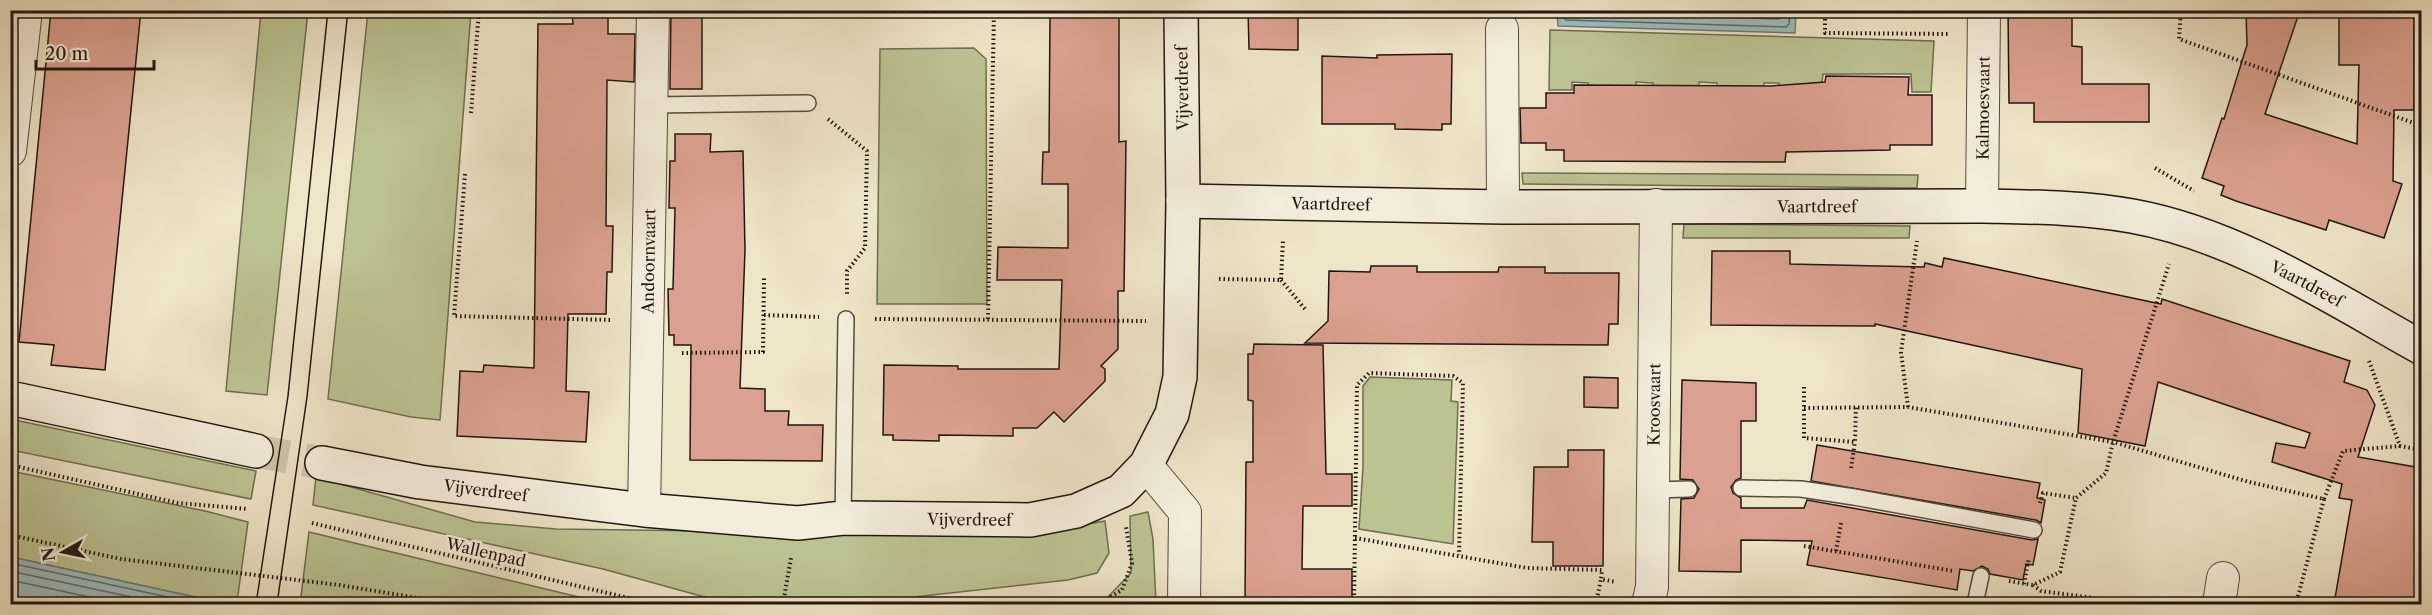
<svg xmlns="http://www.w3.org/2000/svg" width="2432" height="615" viewBox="0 0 2432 615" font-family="'Libre Caslon Text',serif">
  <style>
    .green { fill: #bcc393; stroke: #706c52; stroke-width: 1.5 }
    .water { fill: #9cbcbe; stroke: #6c7a78; stroke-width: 1.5 }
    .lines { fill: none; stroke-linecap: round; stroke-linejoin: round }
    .shore { stroke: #606967; stroke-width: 1.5 }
    .building { fill: #dba190; stroke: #231610; stroke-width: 1.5 }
    .secondary-tunnel { stroke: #d0c5ac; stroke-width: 33; stroke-dasharray: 33 16; stroke-linecap: butt }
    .lane-casing { stroke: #564a3e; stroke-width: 18 }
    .street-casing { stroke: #564a3e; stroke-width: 34 }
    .secondary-casing { stroke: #231610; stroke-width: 36 }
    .path { stroke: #231610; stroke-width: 4; stroke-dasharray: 1.5 3; stroke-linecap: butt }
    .lane { stroke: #f4eddb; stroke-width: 15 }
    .street { stroke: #f4eddb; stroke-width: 32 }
    .secondary { stroke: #f4eddb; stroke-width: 33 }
    .tram { stroke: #231610; stroke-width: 1.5 }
    .labels { text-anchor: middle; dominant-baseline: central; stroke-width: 5; stroke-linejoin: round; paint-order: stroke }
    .street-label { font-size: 16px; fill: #231610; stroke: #f4eddb }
  </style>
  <rect width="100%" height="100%" fill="#eee4c7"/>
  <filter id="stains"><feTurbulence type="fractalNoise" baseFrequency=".00333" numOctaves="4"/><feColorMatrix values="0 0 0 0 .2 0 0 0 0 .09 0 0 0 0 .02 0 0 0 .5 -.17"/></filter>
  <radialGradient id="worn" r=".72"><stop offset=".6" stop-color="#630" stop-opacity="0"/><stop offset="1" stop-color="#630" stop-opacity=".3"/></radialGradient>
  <g class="green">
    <polygon points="261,11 308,11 267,395 226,391"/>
    <polygon points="368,11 471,11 440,420 411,417 328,399"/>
    <polygon points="1550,30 1934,41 1931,92 1912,92 1911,74 1823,74 1821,91 1778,92 1779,83 1764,83 1763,90 1717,90 1717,83 1699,82 1698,91 1653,92 1653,83 1636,82 1636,90 1588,90 1588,83 1572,82 1572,90 1549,90"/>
    <polygon points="974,48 986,59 987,304 877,304 880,49"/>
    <polygon points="1522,173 1918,175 1917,188 1523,184"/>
    <polygon points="1684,224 1910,226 1909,238 1683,238"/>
    <polygon points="1370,377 1452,380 1451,401 1458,402 1453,544 1359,529 1363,467 1363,386"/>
    <polygon points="10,419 256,471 251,499 11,450"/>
    <polygon points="11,471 205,511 248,522 237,602 204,599 11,557"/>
    <polygon points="316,477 475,522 556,529 1026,535 1105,521 1109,553 1097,573 1068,580 851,604 730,604 603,569 313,505"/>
    <polygon points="1148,512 1153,539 1156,604 1101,604 1131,573 1130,516"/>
    <polygon points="309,532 608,604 300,604"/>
  </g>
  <g class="water">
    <polygon points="1557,11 1796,11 1795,33 1558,26"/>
    <polygon points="11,557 204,599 255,604 11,604"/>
  </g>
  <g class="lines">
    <g class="shore">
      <polyline points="1563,10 1564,18 1566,20 1786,27 1789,24 1790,10"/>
      <polyline points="1571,10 1574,13 1779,19 1782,17 1782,10"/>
      <polyline points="10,563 200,604"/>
      <polyline points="10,571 164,604"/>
      <polyline points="10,580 122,604"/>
    </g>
  </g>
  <g class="building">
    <polygon points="51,10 141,10 105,370 51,365 54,345 19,342"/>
    <polygon points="572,10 608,10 608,34 635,34 634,82 607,80 606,226 613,226 612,272 607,272 606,314 568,314 566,391 589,392 586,442 457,436 460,371 483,372 484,365 534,368 538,24 573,24"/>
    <polygon points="671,10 702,10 702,89 670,89"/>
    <polygon points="1070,10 1119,10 1119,142 1126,141 1124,291 1118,291 1118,349 1101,366 1105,369 1105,381 1064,422 1054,412 1037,428 1013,428 1013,436 939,435 939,441 893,440 893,435 883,435 884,365 958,366 958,369 1059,369 1062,280 997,280 998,247 1068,248 1068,184 1042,184 1043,152 1049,152 1050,14 1070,14"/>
    <polygon points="1248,10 1298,10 1298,50 1249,49"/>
    <polygon points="2008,10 2072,10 2072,46 2082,47 2082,84 2149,84 2149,122 2034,122 2034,103 2009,103"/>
    <polygon points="2246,10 2300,10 2265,114 2357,144 2359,65 2339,65 2339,10 2414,10 2414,110 2394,110 2393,181 2402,184 2384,238 2329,220 2326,230 2236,201 2221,195 2224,186 2202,178 2222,118 2224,119 2247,45"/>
    <polygon points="1452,54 1451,124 1442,124 1442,130 1395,129 1395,124 1322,124 1322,56 1377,58 1377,55"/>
    <polygon points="1826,76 1909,77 1908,95 1932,95 1932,145 1890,145 1890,150 1786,152 1785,162 1770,162 1564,161 1564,150 1546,150 1546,143 1521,143 1520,108 1546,108 1546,93 1574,93 1574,85 1771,86 1825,82"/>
    <polygon points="675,134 711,134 710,152 743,151 745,250 740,388 765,389 765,411 789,411 788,425 823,425 822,461 690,460 691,345 674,345 674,335 669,335 668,289 673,289 675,208 669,208 670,161 675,161"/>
    <polygon points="1712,251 1790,251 1790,264 1924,267 1925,263 1942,267 1944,258 2161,304 2162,299 2350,361 2344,382 2367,390 2375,405 2358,457 2421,468 2421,604 2334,604 2352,500 2339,498 2342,484 2272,462 2276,443 2305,448 2310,433 2158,382 2145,446 2078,433 2082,369 1875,324 1875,326 1711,325"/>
    <polygon points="1371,266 1417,266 1417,272 1498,272 1499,267 1545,267 1545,273 1619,273 1618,324 1609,324 1608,345 1305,343 1328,321 1329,271 1370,272"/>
    <polygon points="1254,344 1323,345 1326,474 1352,474 1352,506 1303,506 1302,569 1352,569 1352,604 1245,604 1246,462 1253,462 1253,401 1248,400 1248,354 1253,354"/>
    <polygon points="1584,377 1618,378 1618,408 1584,407"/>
    <polygon points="1682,380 1756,383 1756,421 1741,421 1741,478 1736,480 1731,487 1733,493 1741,498 1741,508 1804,508 1807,500 2032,540 2038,539 2033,565 2026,564 2023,580 1990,574 1988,569 1982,566 1973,571 1960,569 1957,590 1807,565 1812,541 1741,540 1741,572 1679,571 1681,499 1694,498 1699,489 1693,480 1680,479"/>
    <polygon points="1817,445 2040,483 2037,498 2045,500 2041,523 2036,520 1811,481"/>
    <polygon points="1568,450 1604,450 1603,566 1553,566 1553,542 1532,542 1534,467 1568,467"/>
  </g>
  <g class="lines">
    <polyline class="secondary-tunnel" points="256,451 322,463"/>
    <defs>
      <g id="lane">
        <polyline points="652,105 808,103"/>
        <polyline points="1741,488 1801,489 1854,497 2034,530"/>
        <polyline points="1653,490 1689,489"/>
        <polyline points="843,518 846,319"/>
        <polyline points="1975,604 1981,576"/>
      </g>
      <g id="street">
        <polyline points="1502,29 1503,207"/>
        <polyline points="10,151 26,10"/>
        <path id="s1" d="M 1982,206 L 1984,10"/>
        <polyline points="1146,465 1185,512 1184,604"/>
        <path id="s2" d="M 644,510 L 653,10"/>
        <path id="s3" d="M 1648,604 L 1652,587 L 1656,205"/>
        <polyline points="2219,604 2223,578"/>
      </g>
      <g id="secondary">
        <path id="s4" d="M 1183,201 L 1503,207 L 1982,206 C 2032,207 2083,207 2132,216 C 2237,235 2330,297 2422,348"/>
        <polyline points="10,398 256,451"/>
        <path id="s5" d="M 322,463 L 420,482 L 644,510 L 798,523 L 843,518 L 1030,520 L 1076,511 L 1121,491 L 1146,465 L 1172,414 L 1180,377 L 1183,201 L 1181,10"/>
      </g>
    </defs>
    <use href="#lane" class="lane-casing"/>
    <use href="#street" class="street-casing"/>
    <use href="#secondary" class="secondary-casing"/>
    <g class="path">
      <polyline points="1406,10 1469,16"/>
      <polyline points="1825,10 1825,33 1949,34"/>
      <polyline points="2181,10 2179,39 2422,126"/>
      <polyline points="471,113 479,10"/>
      <polyline points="828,119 867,151 865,248 847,271 847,294"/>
      <polyline points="2155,168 2194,191"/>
      <polyline points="465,174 454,316 611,320"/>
      <polyline points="1219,279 1281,280 1283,240"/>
      <polyline points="1281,280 1305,309"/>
      <polyline points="764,315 819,317"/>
      <polyline points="875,319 1146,321"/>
      <polyline points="988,319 994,10"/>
      <polyline points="682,353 763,352 764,278"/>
      <polyline points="2369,361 2400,446 2422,450"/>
      <polyline points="1804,387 1804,438 1855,442 1856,406"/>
      <polyline points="1908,407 1901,352 1917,241"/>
      <polyline points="1804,408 1908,407 2113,442 2249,482 2324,499 2296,604"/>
      <polyline points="10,465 178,503 248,509"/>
      <polyline points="1851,468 1855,442"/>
      <polyline points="2324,499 2343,451 2400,446"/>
      <polyline points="2040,503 2043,493 2076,498"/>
      <polyline points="312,523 654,604"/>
      <polyline points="10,535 121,559 339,585 454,604"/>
      <polyline points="1355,538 1527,568 1602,570 1601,579 1616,582"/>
      <polyline points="1804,546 1954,571"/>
      <polyline points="1836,551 1841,523"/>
      <polyline points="2009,581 2033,585 2060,572 2076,498 2106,473 2113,442 2169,264"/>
      <polyline points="2024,584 2029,558"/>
      <polyline points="2033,585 2041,591 2139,604"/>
      <polyline points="783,604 791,558"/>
      <polyline points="1081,604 1100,603 1122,590 1132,563 1126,527"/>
      <polyline points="1354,604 1357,385 1369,373 1453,376 1463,383 1459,555"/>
      <polyline points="1596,604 1601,579"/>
    </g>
    <use href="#lane" class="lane"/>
    <use href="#street" class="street"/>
    <use href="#secondary" class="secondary"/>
    <g class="tram">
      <polyline points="256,604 288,396 328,10"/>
      <polyline points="277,604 307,397 348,10"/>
    </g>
  </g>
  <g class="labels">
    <g class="street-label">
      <text transform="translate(1182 88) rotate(-91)">Vijverdreef</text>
      <text stroke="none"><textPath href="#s1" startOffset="98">Kalmoesvaart</textPath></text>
      <text stroke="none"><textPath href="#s4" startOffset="148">Vaartdreef</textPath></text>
      <text stroke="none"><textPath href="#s4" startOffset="634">Vaartdreef</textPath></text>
      <text stroke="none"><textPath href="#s2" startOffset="249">Andoornvaart</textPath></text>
      <text stroke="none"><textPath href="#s4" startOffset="1138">Vaartdreef</textPath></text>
      <text stroke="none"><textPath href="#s3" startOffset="200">Kroosvaart</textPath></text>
      <text stroke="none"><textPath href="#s5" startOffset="166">Vijverdreef</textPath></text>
      <text stroke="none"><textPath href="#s5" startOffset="652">Vijverdreef</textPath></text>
      <text transform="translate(486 552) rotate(13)">Wallenpad</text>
    </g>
  </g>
  <rect width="2432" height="615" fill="none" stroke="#eee4c7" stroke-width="36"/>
  <rect x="12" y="12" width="2408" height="591" fill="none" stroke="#231610" stroke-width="3"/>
  <rect x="18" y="18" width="2396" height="579" fill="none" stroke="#231610" stroke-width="1.5"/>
  <g transform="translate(63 552) rotate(261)" stroke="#f4eddb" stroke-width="4.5" paint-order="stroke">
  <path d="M0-4.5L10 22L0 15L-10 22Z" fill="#231610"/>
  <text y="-9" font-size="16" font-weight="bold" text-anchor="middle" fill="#231610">N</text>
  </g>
  <path d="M36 60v9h118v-9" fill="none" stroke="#231610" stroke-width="3"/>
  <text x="45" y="60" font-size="18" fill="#231610" stroke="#f4eddb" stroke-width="4.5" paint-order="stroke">20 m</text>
  <rect width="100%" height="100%" filter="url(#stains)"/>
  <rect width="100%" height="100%" fill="url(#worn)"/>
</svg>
